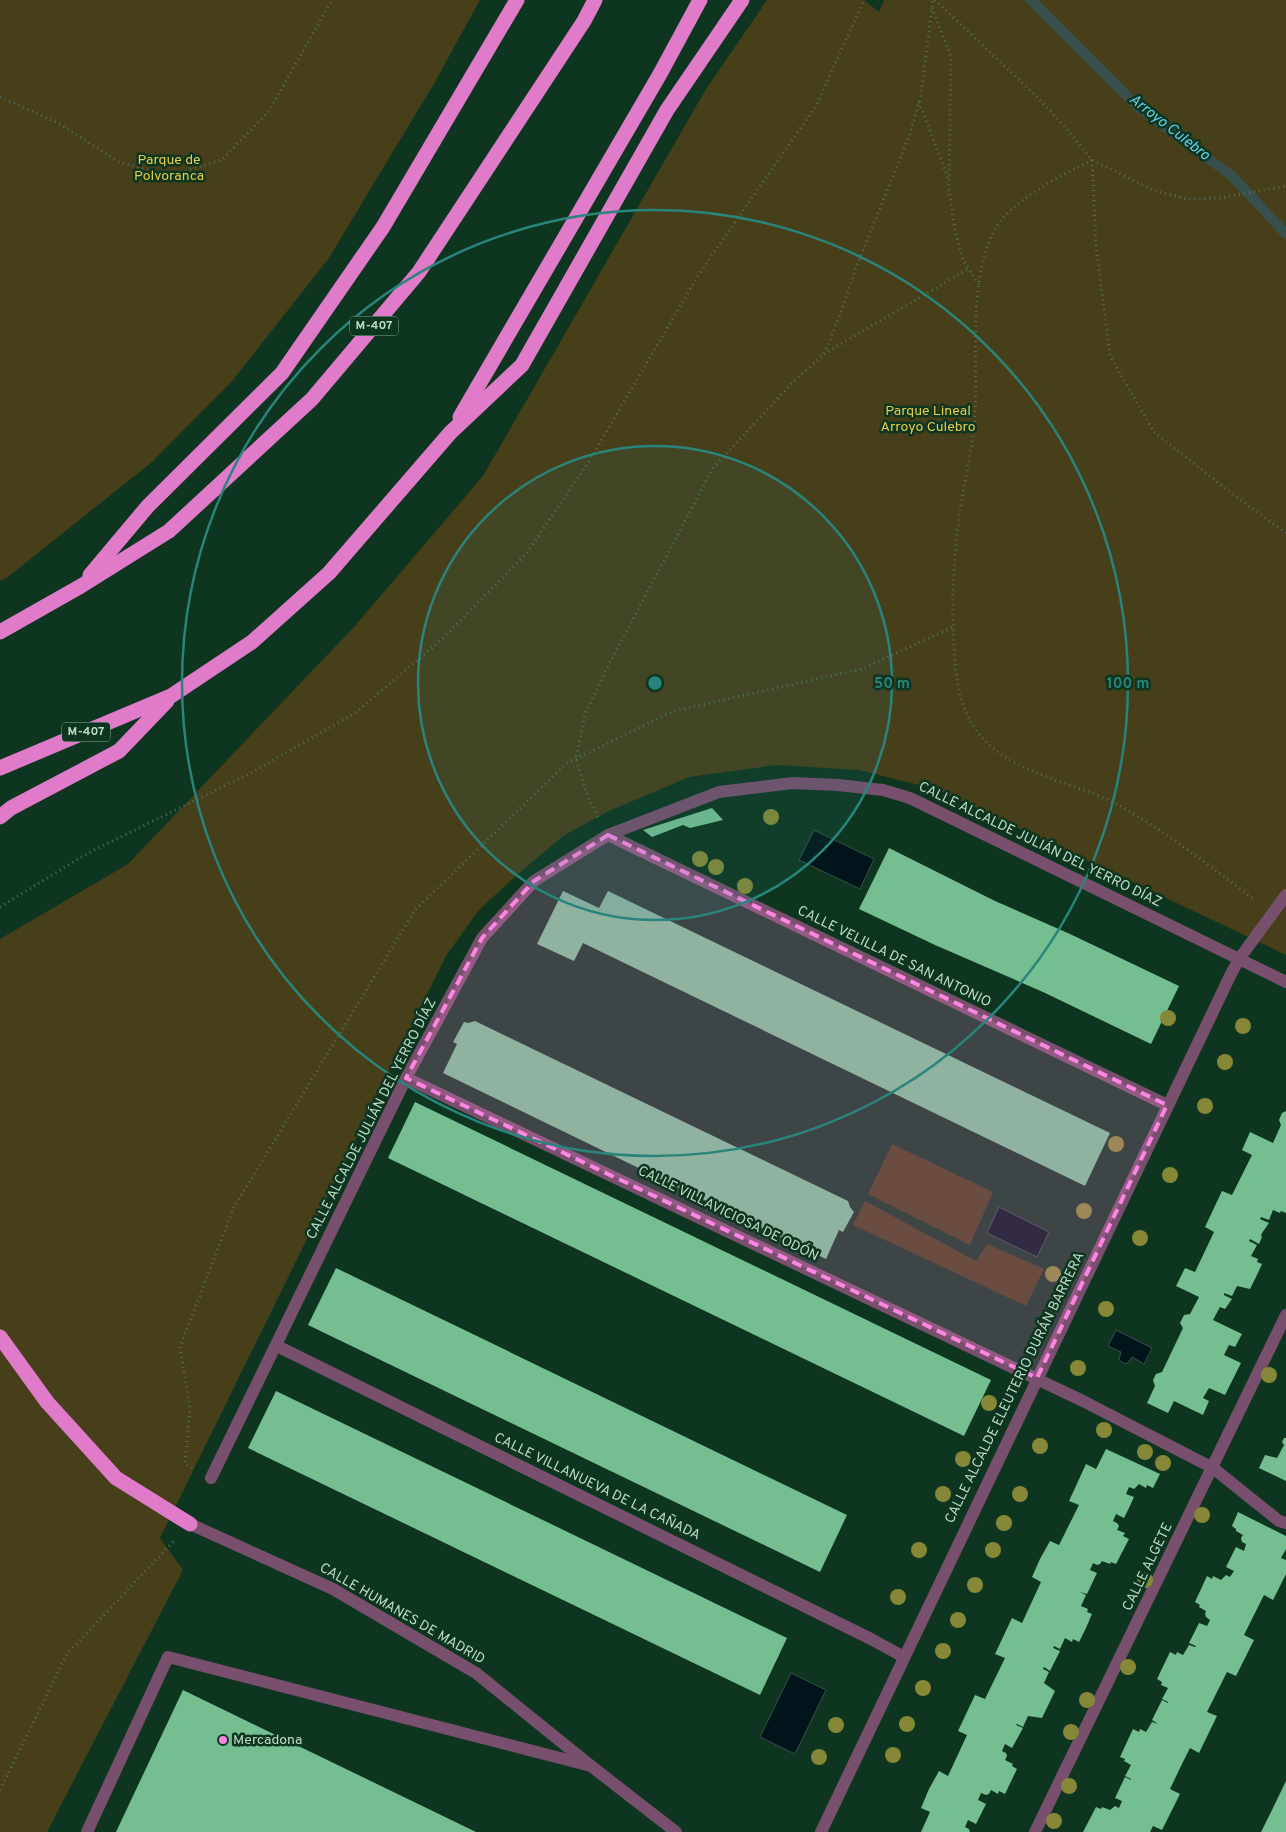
<svg xmlns="http://www.w3.org/2000/svg" width="1286" height="1832" viewBox="0 0 1286 1832" font-family="Overpass,sans-serif">
  <style>
    .green { fill: #473e1a }
    .water { fill: #001419; stroke: #38504d }
    .lines { fill: none; stroke-linecap: round; stroke-linejoin: round }
    .stream { stroke: #38504d; stroke-width: 10 }
    .building { fill: #75be91 }
    .path { stroke: #4c725d; stroke-width: 3; stroke-dasharray: 1 4; stroke-linecap: butt }
    .minor { stroke: #784f6d; stroke-width: 12 }
    .highway { stroke: #df7bc8; stroke-width: 15 }
    .tree { fill: #868837 }
    .marked { fill: #fd86e2; fill-opacity: 0.2; stroke: #fd86e2; stroke-width: 4; stroke-dasharray: 10 6; stroke-linejoin: round }
    .ring { fill: none; stroke: #29857b; stroke-width: 2.5 }
    .poi-dot { fill: #fd86e2; stroke: #0d3520; stroke-width: 2 }
    .labels { text-anchor: middle; dominant-baseline: central; stroke-width: 5; stroke-linejoin: round; paint-order: stroke }
    .shield { fill: #0d3520; stroke: #86ab94; stroke-width: 1 }
    .shield-label { font-size: 12px; font-weight: bold; fill: #baddc6 }
    .park-label { font-size: 14px; fill: #e9cc4a; stroke: #0d3520 }
    .street-label { font-size: 14px; fill: #baddc6; stroke: #0d3520 }
    .poi-label { font-size: 14px; fill: #baddc6; stroke: #0d3520; text-anchor: start }
    .water-label { font-size: 15px; font-style: italic; fill: #5ed2ee; stroke: #0d3520 }
    .centre { fill: #29857b; stroke: #0d3520; stroke-width: 2.5 }
    .ring-label { font-size: 15px; text-anchor: middle; font-weight: bold; fill: #29857b; stroke: #0d3520; stroke-width: 5; stroke-linejoin: round; paint-order: stroke }
  </style>
  <rect width="100%" height="100%" fill="#0d3520"/>
  <g class="green">
    <polygon points="0,0 480,0 435,82 329,258 233,380 152,462 8,577 0,581"/>
    <polygon points="767,0 864,0 879,12 884,0 1286,0 1286,955 938,790 859,770 777,765 689,777 609,811 563,836 519,873 478,911 446,956 160,1538 183,1570 47,1832 0,1832 0,939 128,864 354,627 483,476 706,89"/>
    <polygon points="892,1144 993,1192 970,1245 868,1194"/>
    <polygon points="865,1201 976,1261 987,1244 1044,1269 1026,1306 853,1225"/>
  </g>
  <g class="water">
    <polygon points="814,830 874,859 860,889 799,860"/>
    <polygon points="999,1207 1049,1232 1037,1257 987,1233"/>
    <polygon points="1116,1330 1152,1348 1144,1364 1132,1357 1127,1364 1121,1362 1119,1359 1121,1352 1108,1346"/>
    <polygon points="791,1673 826,1690 795,1754 760,1737"/>
  </g>
  <g class="lines">
    <polyline class="stream" points="1031,0 1139,108 1232,176 1286,234"/>
  </g>
  <g class="building">
    <polygon points="712,808 723,820 690,828 683,825 652,837 643,830"/>
    <polygon points="889,848 995,901 1070,934 1179,986 1151,1044 1043,992 935,945 859,909"/>
    <polygon points="563,891 599,908 608,891 1110,1133 1085,1186 583,943 574,961 537,944"/>
    <polygon points="475,1021 848,1201 850,1207 854,1212 843,1232 839,1230 826,1259 443,1073 457,1044 453,1042 464,1022 468,1023"/>
    <polygon points="415,1102 991,1380 964,1436 388,1158"/>
    <polygon points="1286,1111 1286,1213 1281,1211 1280,1213 1273,1210 1269,1220 1261,1217 1260,1219 1269,1223 1262,1233 1261,1236 1262,1237 1259,1244 1250,1239 1249,1241 1257,1245 1251,1256 1258,1259 1257,1262 1262,1264 1256,1277 1250,1289 1237,1286 1232,1296 1224,1293 1224,1295 1232,1299 1225,1309 1220,1307 1213,1320 1242,1334 1235,1347 1229,1345 1224,1355 1241,1363 1225,1395 1209,1388 1203,1398 1209,1401 1203,1415 1174,1401 1168,1413 1147,1403 1155,1386 1153,1380 1156,1374 1162,1372 1183,1328 1180,1323 1184,1315 1190,1314 1199,1297 1176,1286 1185,1268 1195,1272 1214,1232 1205,1227 1222,1191 1232,1195 1252,1155 1242,1150 1250,1132 1273,1143 1281,1125 1279,1120 1282,1113"/>
    <polygon points="336,1268 847,1515 820,1572 308,1325"/>
    <polygon points="276,1391 787,1638 760,1695 248,1448"/>
    <polygon points="1284,1438 1286,1438 1286,1481 1259,1468 1265,1455 1277,1458 1284,1445 1282,1442"/>
    <polygon points="1106,1449 1160,1474 1153,1488 1147,1485 1146,1488 1139,1484 1134,1489 1129,1487 1126,1494 1134,1497 1129,1508 1124,1518 1116,1514 1113,1521 1117,1523 1119,1526 1117,1530 1125,1533 1123,1536 1129,1539 1116,1564 1111,1562 1110,1564 1102,1561 1100,1564 1097,1565 1093,1563 1090,1570 1097,1573 1087,1594 1080,1592 1086,1595 1081,1606 1088,1609 1087,1612 1092,1614 1086,1628 1079,1642 1073,1639 1072,1642 1065,1638 1060,1649 1054,1646 1053,1648 1060,1651 1050,1671 1044,1667 1043,1669 1049,1672 1044,1683 1055,1691 1042,1718 1028,1716 1023,1727 1017,1724 1016,1725 1023,1728 1012,1748 1005,1744 1002,1751 1006,1753 1007,1756 1005,1760 1013,1764 1012,1766 1017,1769 1005,1794 999,1791 998,1794 991,1790 989,1794 986,1795 981,1793 978,1800 986,1804 976,1824 968,1820 965,1827 969,1829 970,1832 921,1832 930,1812 921,1808 929,1789 939,1771 948,1776 967,1735 958,1731 975,1695 985,1699 1005,1658 995,1654 1012,1618 1022,1623 1041,1582 1032,1577 1040,1559 1050,1541 1059,1545 1079,1505 1069,1501 1086,1464 1096,1469"/>
    <polygon points="1238,1512 1286,1536 1286,1549 1281,1558 1286,1560 1286,1574 1273,1600 1264,1595 1244,1635 1254,1640 1236,1676 1227,1672 1207,1712 1217,1716 1199,1753 1190,1748 1180,1768 1170,1789 1180,1794 1162,1830 1153,1826 1150,1832 1083,1832 1096,1807 1101,1809 1102,1807 1110,1810 1115,1806 1119,1808 1122,1801 1115,1798 1125,1777 1131,1780 1131,1779 1125,1776 1131,1765 1124,1761 1125,1759 1120,1757 1133,1729 1139,1732 1140,1729 1146,1732 1152,1722 1158,1724 1152,1720 1162,1700 1168,1703 1168,1702 1162,1699 1168,1688 1161,1685 1162,1682 1157,1679 1170,1652 1176,1655 1177,1652 1183,1655 1189,1645 1195,1647 1196,1646 1189,1643 1199,1623 1207,1626 1210,1620 1206,1617 1205,1614 1206,1611 1199,1607 1200,1605 1195,1602 1207,1576 1212,1579 1213,1576 1221,1580 1226,1575 1230,1577 1234,1571 1226,1567 1236,1547 1244,1551 1246,1544 1242,1542 1241,1538 1243,1535 1236,1531 1236,1529 1232,1526"/>
    <polygon points="183,1690 476,1832 116,1832"/>
    <polygon points="1286,1781 1286,1832 1261,1832 1271,1812"/>
  </g>
  <g class="lines">
    <g class="path">
      <polyline points="935,0 1036,96 1066,128 1092,160 1155,191 1187,199 1220,198 1286,186"/>
      <polyline points="932,8 951,56 949,189 955,231 963,260 979,285"/>
      <polyline points="0,97 60,124 119,162 168,176 222,160 269,111 332,0"/>
      <polyline points="919,102 949,181"/>
      <path d="M 1092,160 C 1062,175 1007,202 993,233 C 968,287 978,356 975,414 C 973,446 965,478 960,510 C 954,554 951,600 954,644 C 955,673 958,703 974,727 C 1005,775 1074,780 1120,806 C 1168,833 1211,867 1255,900"/>
      <polyline points="1092,160 1096,246 1110,356 1154,432 1234,495 1286,533"/>
      <polyline points="824,354 968,269"/>
      <polyline points="598,817 589,800 576,759 585,714 606,670 713,468 794,381 824,354 839,318 855,270 910,134 921,95 933,0"/>
      <polyline points="0,907 88,853 247,775 355,713 440,641 526,554 588,463 699,274 816,106 864,0"/>
      <polyline points="192,1468 185,1464 190,1408 180,1347 234,1207 415,910 567,763 674,711 862,669 953,627"/>
      <polyline points="0,1790 67,1654 174,1541"/>
    </g>
    <g class="minor">
      <polyline points="608,835 1167,1105"/>
      <polyline points="406,1078 1083,1401 1213,1468 1279,1521 1286,1523"/>
      <polyline points="277,1346 871,1639 904,1657"/>
      <polyline points="211,1478 406,1078 482,938 534,881 608,835 719,792 793,783 838,785 883,790 910,798 1286,982"/>
      <polyline points="190,1524 333,1589 476,1673 591,1766 676,1832"/>
      <polyline points="87,1832 168,1657 591,1766"/>
      <polyline points="821,1832 1230,976 1239,959 1286,895"/>
      <polyline points="1035,1832 1286,1315"/>
    </g>
    <g class="highway">
      <polyline points="460,417 660,74 700,0"/>
      <polyline points="90,575 148,506 282,373 383,227 517,0"/>
      <polyline points="0,632 81,586 169,531 312,399 419,272 584,21 595,0"/>
      <polyline points="0,768 171,696 252,642 329,573 450,433 522,365 667,110 742,0"/>
      <polyline points="0,817 11,808 119,751 167,701"/>
      <polyline points="0,1337 47,1402 116,1478 190,1524"/>
    </g>
  </g>
  <g class="tree">
    <circle cx="771" cy="817" r="8"/>
    <circle cx="700" cy="859" r="8"/>
    <circle cx="716" cy="867" r="8"/>
    <circle cx="745" cy="886" r="8"/>
    <circle cx="1168" cy="1018" r="8"/>
    <circle cx="1243" cy="1026" r="8"/>
    <circle cx="1225" cy="1062" r="8"/>
    <circle cx="1205" cy="1106" r="8"/>
    <circle cx="1116" cy="1144" r="8"/>
    <circle cx="1170" cy="1175" r="8"/>
    <circle cx="1084" cy="1211" r="8"/>
    <circle cx="1140" cy="1238" r="8"/>
    <circle cx="1053" cy="1274" r="8"/>
    <circle cx="1106" cy="1309" r="8"/>
    <circle cx="1078" cy="1368" r="8"/>
    <circle cx="1269" cy="1375" r="8"/>
    <circle cx="989" cy="1403" r="8"/>
    <circle cx="1104" cy="1430" r="8"/>
    <circle cx="1040" cy="1446" r="8"/>
    <circle cx="1145" cy="1452" r="8"/>
    <circle cx="963" cy="1459" r="8"/>
    <circle cx="1163" cy="1463" r="8"/>
    <circle cx="943" cy="1494" r="8"/>
    <circle cx="1020" cy="1494" r="8"/>
    <circle cx="1202" cy="1515" r="8"/>
    <circle cx="1004" cy="1523" r="8"/>
    <circle cx="919" cy="1550" r="8"/>
    <circle cx="993" cy="1550" r="8"/>
    <circle cx="1145" cy="1580" r="8"/>
    <circle cx="975" cy="1585" r="8"/>
    <circle cx="898" cy="1597" r="8"/>
    <circle cx="958" cy="1620" r="8"/>
    <circle cx="943" cy="1651" r="8"/>
    <circle cx="1128" cy="1667" r="8"/>
    <circle cx="923" cy="1688" r="8"/>
    <circle cx="1087" cy="1700" r="8"/>
    <circle cx="907" cy="1724" r="8"/>
    <circle cx="836" cy="1725" r="8"/>
    <circle cx="1071" cy="1732" r="8"/>
    <circle cx="893" cy="1755" r="8"/>
    <circle cx="819" cy="1757" r="8"/>
    <circle cx="1069" cy="1786" r="8"/>
    <circle cx="1054" cy="1821" r="8"/>
  </g>
  <path class="marked" d="M 608,835 L 1167,1105 L 1037,1378 L 406,1078 L 482,938 L 534,881 Z"/>
  <circle cx="655" cy="683" r="237" fill="#29857b" fill-opacity=".12"/>
  <g class="ring">
    <circle cx="655" cy="683" r="237"/>
    <circle cx="655" cy="683" r="473"/>
  </g>
  <circle class="poi-dot" cx="223" cy="1740" r="5"/>
  <g class="labels">
    <g class="shield">
      <rect x="350" y="316.5" width="48" height="19" rx="4"/>
      <rect x="62" y="722.5" width="48" height="19" rx="4"/>
    </g>
    <g class="shield-label">
      <text x="374" y="326">M-407</text>
      <text x="86" y="732">M-407</text>
    </g>
    <g class="park-label">
      <text x="169" y="160">Parque de<tspan x="169" dy="16">Polvoranca</tspan></text>
      <text x="928" y="411">Parque Lineal<tspan x="928" dy="16">Arroyo Culebro</tspan></text>
    </g>
    <g class="street-label">
      <text transform="translate(1040 845) rotate(26)">CALLE ALCALDE JULIÁN DEL YERRO DÍAZ</text>
      <text transform="translate(894 957) rotate(26)">CALLE VELILLA DE SAN ANTONIO</text>
      <text transform="translate(372 1119) rotate(-63)">CALLE ALCALDE JULIÁN DEL YERRO DÍAZ</text>
      <text transform="translate(728 1214) rotate(26)">CALLE VILLAVICIOSA DE ODÓN</text>
      <text transform="translate(1015 1388) rotate(-64)">CALLE ALCALDE ELEUTERIO DURÁN BARRERA</text>
      <text transform="translate(597 1487) rotate(26)">CALLE VILLANUEVA DE LA CAÑADA</text>
      <text transform="translate(1148 1567) rotate(-64)">CALLE ALGETE</text>
      <text transform="translate(402 1614) rotate(30)">CALLE HUMANES DE MADRID</text>
    </g>
    <g class="poi-label">
      <text x="233" y="1740">Mercadona</text>
    </g>
    <g class="water-label">
      <text transform="translate(1169 128) rotate(38)">Arroyo Culebro</text>
    </g>
  </g>
  <circle cx="655" cy="683" r="8" class="centre"/>
  <g class="ring-label">
    <text x="892" y="688">50 m</text>
    <text x="1128" y="688">100 m</text>
  </g>
</svg>
